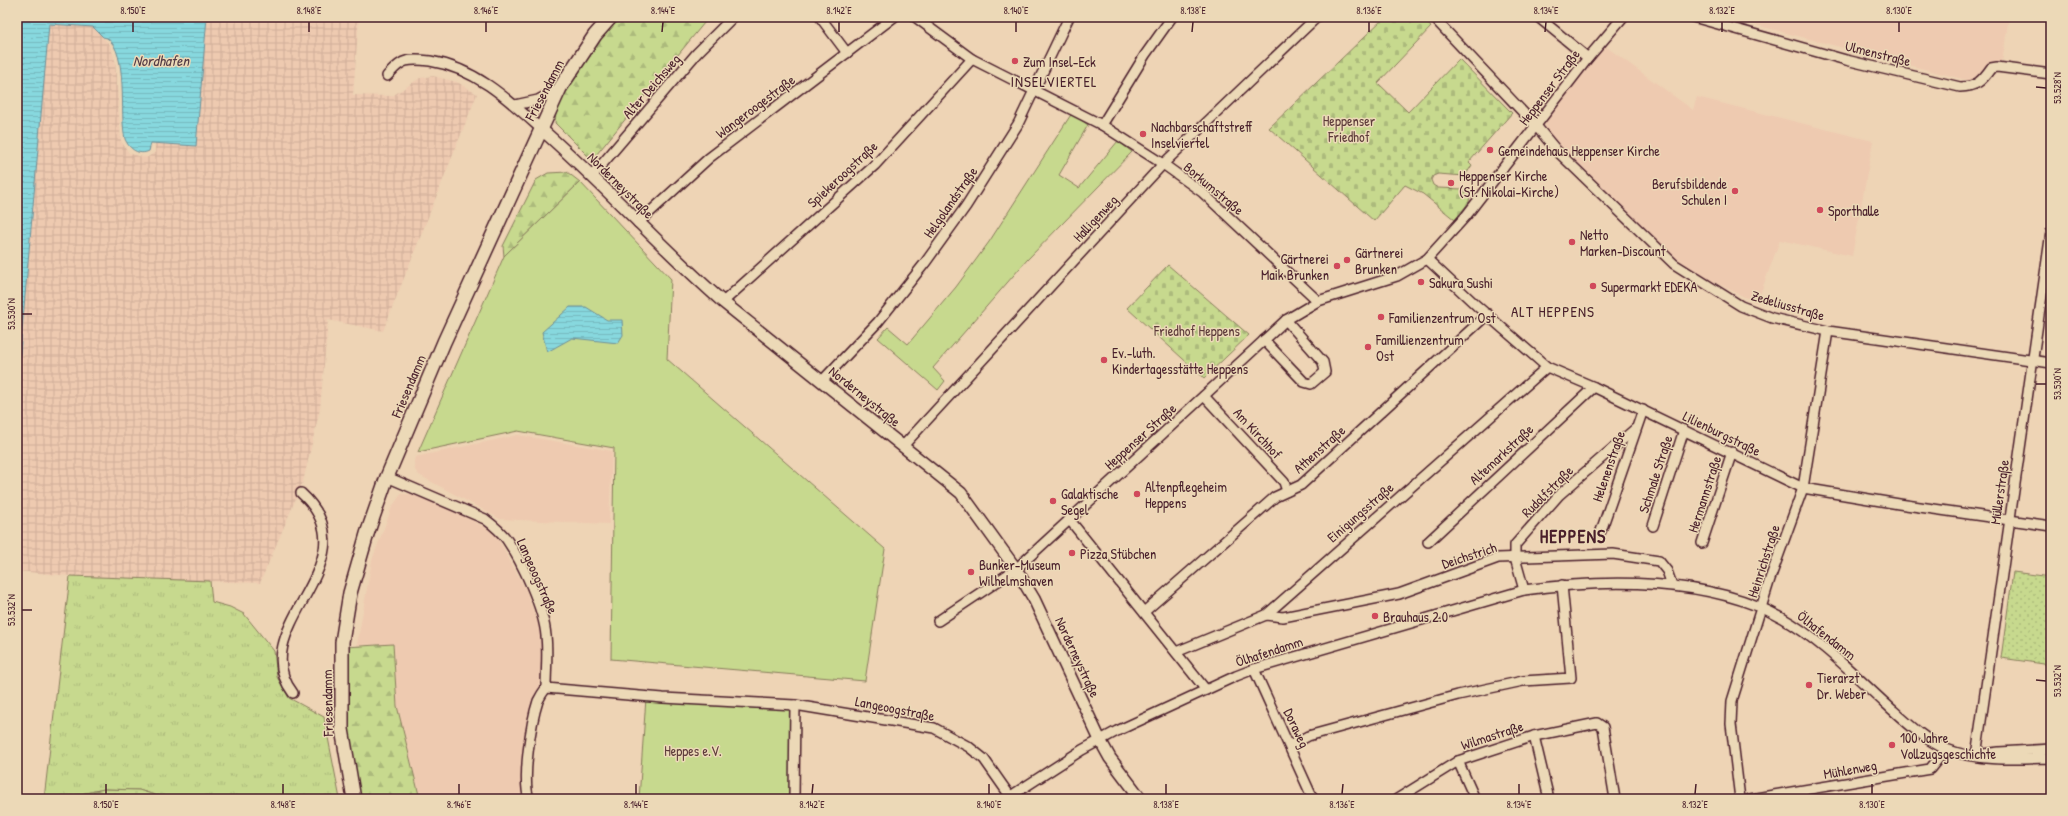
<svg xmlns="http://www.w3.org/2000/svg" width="2068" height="816" viewBox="0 0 2068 816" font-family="'Patrick Hand',sans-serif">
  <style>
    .built { fill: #eecab0 }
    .industrial { fill: url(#industrial-grid) }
    .grass { fill: url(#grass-tufts); stroke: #887c5c }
    .forest { fill: url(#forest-firs); stroke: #887c5c }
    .wetland { fill: url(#wetland-marsh); stroke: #887c5c }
    .cemetery { fill: url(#cemetery-stones); stroke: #887c5c }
    .park { fill: url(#park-dots); stroke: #887c5c }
    .garden { fill: #c7d98e; stroke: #887c5c }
    .water { fill: url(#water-rules); stroke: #6f8e96 }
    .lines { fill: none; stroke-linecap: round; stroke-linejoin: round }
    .minor-casing { stroke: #4a1f2b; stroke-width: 12 }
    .tertiary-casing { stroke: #4a1f2b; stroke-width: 14 }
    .secondary-casing { stroke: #4a1f2b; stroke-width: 16 }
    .minor { stroke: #ecd9b7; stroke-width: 9 }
    .tertiary { stroke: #ecd9b7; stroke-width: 11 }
    .secondary { stroke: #ecd9b7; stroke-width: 13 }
    .ticks { fill: none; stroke: #4a1f2b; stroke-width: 1.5 }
    .poi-dot { fill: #d1495b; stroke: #ecd9b7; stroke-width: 1.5 }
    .labels { text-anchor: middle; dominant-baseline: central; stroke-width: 3; stroke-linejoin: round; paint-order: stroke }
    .street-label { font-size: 14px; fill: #4a1f2b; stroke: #ecd9b7 }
    .poi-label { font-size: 14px; fill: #4a1f2b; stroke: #ecd9b7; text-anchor: start }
    .park-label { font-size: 14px; fill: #5d3b3a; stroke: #ecd9b7 }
    .water-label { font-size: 15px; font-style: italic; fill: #533b46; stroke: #ecd9b7 }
    .neighbourhood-label { font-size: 15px; letter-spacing: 1px; fill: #4a1f2b; stroke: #ecd9b7 }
    .district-label { font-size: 18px; font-weight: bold; letter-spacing: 1px; fill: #4a1f2b; stroke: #ecd9b7 }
    .neatline { fill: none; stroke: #4a1f2b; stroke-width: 1.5 }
    .ticks-label { font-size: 10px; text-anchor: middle; fill: #4a1f2b }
  </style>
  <defs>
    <pattern id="industrial-grid" width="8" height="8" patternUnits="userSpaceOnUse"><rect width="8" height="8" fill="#eecab0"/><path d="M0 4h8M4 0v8" fill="none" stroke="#cead98"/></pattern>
    <pattern id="grass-tufts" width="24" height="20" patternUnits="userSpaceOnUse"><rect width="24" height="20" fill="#c7d98e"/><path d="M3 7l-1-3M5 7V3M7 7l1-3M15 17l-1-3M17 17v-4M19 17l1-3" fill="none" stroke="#acba7b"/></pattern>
    <pattern id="forest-firs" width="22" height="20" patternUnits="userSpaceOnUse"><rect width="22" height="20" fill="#c7d98e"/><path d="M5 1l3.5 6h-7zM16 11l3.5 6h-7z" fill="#acba7b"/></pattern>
    <pattern id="wetland-marsh" width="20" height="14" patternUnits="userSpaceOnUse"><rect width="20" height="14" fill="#c7d98e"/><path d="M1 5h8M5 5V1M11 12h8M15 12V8" fill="none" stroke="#acba7b"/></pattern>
    <pattern id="cemetery-stones" width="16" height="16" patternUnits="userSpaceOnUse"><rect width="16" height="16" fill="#c7d98e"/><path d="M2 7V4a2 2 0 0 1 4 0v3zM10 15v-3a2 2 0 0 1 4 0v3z" fill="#acba7b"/></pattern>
    <pattern id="park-dots" width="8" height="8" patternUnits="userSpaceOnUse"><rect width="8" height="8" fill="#c7d98e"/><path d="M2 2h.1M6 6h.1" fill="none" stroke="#acba7b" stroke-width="1.8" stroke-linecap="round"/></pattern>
    <pattern id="water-rules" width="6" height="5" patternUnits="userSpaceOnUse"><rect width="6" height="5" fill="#87d8de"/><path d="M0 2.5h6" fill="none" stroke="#76b9bf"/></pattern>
  </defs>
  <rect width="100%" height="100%" fill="#eed4b5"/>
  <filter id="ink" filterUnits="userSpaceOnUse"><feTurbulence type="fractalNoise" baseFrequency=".025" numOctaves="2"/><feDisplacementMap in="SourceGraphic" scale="8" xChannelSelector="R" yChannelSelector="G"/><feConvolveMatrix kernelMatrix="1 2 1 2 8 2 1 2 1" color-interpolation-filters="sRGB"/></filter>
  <g filter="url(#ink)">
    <g class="built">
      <polygon points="1738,17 2009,17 2002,62 1992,63 1970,81 1737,20"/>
      <polygon points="1605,46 1693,110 1697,97 1873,141 1852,256 1780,240 1757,303 1700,275 1670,253 1545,131 1546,117"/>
      <polygon points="518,435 612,451 609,524 500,519 419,475 415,470 414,462 415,457"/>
      <polygon points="401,494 416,494 459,513 495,533 526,590 544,640 539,689 530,726 529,749 532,799 421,799 397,706 394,644 357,645 372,560 392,507"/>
    </g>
    <polygon class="industrial" points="207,17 359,17 353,95 392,96 420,78 433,76 457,82 477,94 383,331 328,320 320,409 303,482 260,583 70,576 17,571 17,387 49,24 93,27 110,45 115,60 121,141 129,153 142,157 148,157 155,152 155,143 196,146"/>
    <polygon class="grass" points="70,576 210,581 212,602 230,607 244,614 274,651 277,677 289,698 324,717 340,799 167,799 139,790 104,789 58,799 44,799"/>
    <g class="forest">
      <polygon points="613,17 709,17 592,160 555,123 557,102"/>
      <polygon points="567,172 580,182 504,256 503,246 536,180 548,173"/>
      <polygon points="393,644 397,706 420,799 357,799 345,728 345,647"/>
    </g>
    <polygon class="wetland" points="104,789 139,790 167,799 58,799"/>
    <g class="cemetery">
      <polygon points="1385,17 1420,17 1431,27 1378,83 1408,112 1459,59 1512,113 1469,162 1472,165 1465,176 1438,174 1433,176 1431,180 1433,185 1438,188 1463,189 1463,192 1470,192 1469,202 1455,220 1423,194 1405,185 1374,221 1269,128"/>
      <polygon points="1168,265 1249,335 1204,378 1127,308"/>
    </g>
    <polygon class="park" points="2013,572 2051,577 2051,665 2001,658"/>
    <g class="garden">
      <polygon points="1072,113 1088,125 1059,175 1079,188 1118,141 1132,152 1027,260 933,368 945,381 938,390 878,338 888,327 908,344 956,287 989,242"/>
      <polygon points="580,182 671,279 667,359 885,549 865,681 611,659 614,448 518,431 418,452 504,256"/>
      <polygon points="646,698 791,707 791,799 639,799"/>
    </g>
    <g class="water">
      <path d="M 17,17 L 207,17 L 196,146 L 151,143 L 149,151 C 139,156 129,149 125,139 C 119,114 129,53 107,38 L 103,37 L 93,27 L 49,24 L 17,387 Z"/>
      <polygon points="570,307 586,307 607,320 622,320 623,335 618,343 572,338 547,352 542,332"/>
    </g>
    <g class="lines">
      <defs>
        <g id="minor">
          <polyline points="820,17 847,53"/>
          <polyline points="915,17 972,59 1102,125 1163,164 1202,192 1318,301"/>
          <polyline points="1433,17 1537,127 1557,151 1674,264 1741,306 1772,318 1828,331 2051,363"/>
          <polyline points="1538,17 1588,58"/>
          <path d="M 1693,17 L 1846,60 L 1960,87 C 1976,87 1982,81 1991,68 L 1997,67 L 2051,74"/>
          <path d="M 387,76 C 392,71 398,63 406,61 C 413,59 422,60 430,61 C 475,68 508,99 541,129"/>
          <polyline points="515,105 538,100 560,88"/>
          <polyline points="1102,125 1145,55 1172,17"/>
          <polyline points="592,176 697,53 733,17"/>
          <polyline points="638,223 709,158 894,17"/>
          <polyline points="1427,259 1477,306 1547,367 1594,387 1803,488 1899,504 2051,526"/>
          <polyline points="723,302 875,165 972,59"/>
          <polyline points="1264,340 1304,382 1311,384 1325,372 1323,362 1286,320"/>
          <polyline points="822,381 878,322 925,263 966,206 1018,124 1069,17"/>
          <polyline points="1204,396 1284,482 1287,491"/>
          <polyline points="903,446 1163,164 1317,17"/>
          <path d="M 387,477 L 485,519 C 493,525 501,531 507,540 C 522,562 544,609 546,636 C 548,653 546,670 546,688 L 663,698 L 795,705 L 934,728 L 969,747 L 984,759 L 1010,796"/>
          <polyline points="1069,519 1206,690"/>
          <polyline points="1653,526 1684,430"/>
          <polyline points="1601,531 1643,410"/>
          <polyline points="1428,542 1594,387"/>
          <polyline points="1702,543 1732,452"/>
          <polyline points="1524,590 1515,558 1515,545 1559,495 1635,429"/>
          <polyline points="1144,612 1275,497 1301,485 1488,314"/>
          <polyline points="1266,615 1283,617 1399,594 1498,558 1613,554 1659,561 1667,571 1672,585"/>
          <polyline points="938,621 1016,569 1286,320 1318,301 1397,276 1427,259 1466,216 1588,58 1623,17"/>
          <polyline points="1176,652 1266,615 1547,367"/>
          <polyline points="1254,669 1313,799"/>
          <path d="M 293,693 C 242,627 377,562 301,493"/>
          <polyline points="1534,736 1549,799"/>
          <polyline points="1290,746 1308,736 1458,695 1523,681 1571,678 1562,585"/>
          <polyline points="1983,754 1999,752 2051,749"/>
          <polyline points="1976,756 2051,232"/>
          <polyline points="1458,761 1475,799"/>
          <path d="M 529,799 C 522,779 531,722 538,701 C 540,697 543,692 546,688"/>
          <polyline points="794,799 795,705"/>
          <path d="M 1006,799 L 1082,750 L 1117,731 L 1236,676 L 1254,669 L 1524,590 C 1604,579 1710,577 1782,618 C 1821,640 1853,674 1886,704 C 1904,720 1924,740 1946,749 C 1979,762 2017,759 2051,758"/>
          <polyline points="1397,799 1458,761 1534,736 1597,723 1603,727 1615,799"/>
          <polyline points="1740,799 1731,724 1732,701 1770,579 1803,488 1828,331"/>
          <polyline points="1750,799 1930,769 1946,749"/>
        </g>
        <path id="tertiary" d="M 541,129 C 604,184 660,247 723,302 L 961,493 L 1016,569 L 1034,599 L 1100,740 L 1110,758 L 1141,799"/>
        <polyline id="secondary" points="354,799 342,729 342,642 350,593 367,534 387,477 444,342 560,88 595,35 611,17"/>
      </defs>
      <use href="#minor" class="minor-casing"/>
      <use href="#tertiary" class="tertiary-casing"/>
      <use href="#secondary" class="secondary-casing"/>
      <use href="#minor" class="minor"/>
      <use href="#tertiary" class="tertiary"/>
      <use href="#secondary" class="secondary"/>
    </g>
  </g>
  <path class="ticks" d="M 133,32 L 133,22M 309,32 L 309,22M 486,32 L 486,22M 662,32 L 663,22M 839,32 L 839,22M 1016,32 L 1016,22M 1192,32 L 1193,22M 1369,32 L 1369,22M 1545,32 L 1546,22M 1722,32 L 1722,22M 1899,32 L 1899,22M 2036,87 L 2046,88M 22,314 L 32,314M 2036,384 L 2046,384M 22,610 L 32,610M 2036,680 L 2046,681M 106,794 L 106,784M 283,794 L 283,784M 459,794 L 459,784M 636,794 L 636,784M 812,794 L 813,784M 989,794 L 989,784M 1166,794 L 1166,784M 1342,794 L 1343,784M 1519,794 L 1519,784M 1695,794 L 1696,784M 1872,794 L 1872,784"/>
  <g class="poi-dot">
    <circle cx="1015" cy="61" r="4"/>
    <circle cx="1143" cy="134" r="4"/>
    <circle cx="1490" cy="150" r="4"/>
    <circle cx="1451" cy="183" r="4"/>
    <circle cx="1735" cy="191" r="4"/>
    <circle cx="1820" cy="210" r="4"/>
    <circle cx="1572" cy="242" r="4"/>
    <circle cx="1347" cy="260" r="4"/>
    <circle cx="1337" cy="266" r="4"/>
    <circle cx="1421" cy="282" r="4"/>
    <circle cx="1593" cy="286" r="4"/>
    <circle cx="1381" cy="317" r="4"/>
    <circle cx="1368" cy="347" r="4"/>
    <circle cx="1104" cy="360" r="4"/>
    <circle cx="1137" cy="494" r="4"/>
    <circle cx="1053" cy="501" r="4"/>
    <circle cx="1072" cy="553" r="4"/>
    <circle cx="971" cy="572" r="4"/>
    <circle cx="1375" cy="616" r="4"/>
    <circle cx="1809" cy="685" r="4"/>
    <circle cx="1892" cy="745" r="4"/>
  </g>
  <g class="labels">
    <g class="street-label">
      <text transform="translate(1878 53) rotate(14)">Ulmenstraße</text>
      <text transform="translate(651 86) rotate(-49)">Alter Deichsweg</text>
      <text transform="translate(1549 87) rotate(-53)">Heppenser Straße</text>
      <text transform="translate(544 90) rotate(-62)">Friesendamm</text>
      <text transform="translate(755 106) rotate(-37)">Wangeroogestraße</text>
      <text transform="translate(842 174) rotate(-43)">Spiekeroogstraße</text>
      <text transform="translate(621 185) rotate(45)">Norderneystraße</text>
      <text transform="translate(1214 188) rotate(40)">Borkumstraße</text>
      <text transform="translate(950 202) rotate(-55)">Helgolandstraße</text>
      <text transform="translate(1095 218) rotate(-47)">Halligenweg</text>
      <text transform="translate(1788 305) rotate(16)">Zedeliusstraße</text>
      <text transform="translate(408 386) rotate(-67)">Friesendamm</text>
      <text transform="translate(865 396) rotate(39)">Norderneystraße</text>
      <text transform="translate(1258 433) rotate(47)">Am Kirchhof</text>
      <text transform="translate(1722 433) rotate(26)">Lilienburgstraße</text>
      <text transform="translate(1140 436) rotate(-42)">Heppenser Straße</text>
      <text transform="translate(1319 449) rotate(-42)">Athenstraße</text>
      <text transform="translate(1501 454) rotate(-43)">Altemarkstraße</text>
      <text transform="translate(1608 466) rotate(-71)">Helenenstraße</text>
      <text transform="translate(1655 474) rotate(-72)">Schmale Straße</text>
      <text transform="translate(1547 491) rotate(-45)">Rudolfstraße</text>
      <text transform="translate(1999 492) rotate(-82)">Müllerstraße</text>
      <text transform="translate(1704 494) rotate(-72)">Hermannstraße</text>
      <text transform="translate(1360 512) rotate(-41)">Einigungsstraße</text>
      <text transform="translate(1469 555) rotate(-18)">Deichstrich</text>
      <text transform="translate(1763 561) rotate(-72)">Heinrichstraße</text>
      <text transform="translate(538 576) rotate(66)">Langeoogstraße</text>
      <text transform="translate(1827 635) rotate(38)">Ölhafendamm</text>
      <text transform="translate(1269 651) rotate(-18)">Ölhafendamm</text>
      <text transform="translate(1078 657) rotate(65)">Norderneystraße</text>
      <text transform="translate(327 703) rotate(-91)">Friesendamm</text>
      <text transform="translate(895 708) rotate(11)">Langeoogstraße</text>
      <text transform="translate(1297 728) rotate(65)">Doraweg</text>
      <text transform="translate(1492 735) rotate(-18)">Wilmastraße</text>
      <text transform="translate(1850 769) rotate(-10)">Mühlenweg</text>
    </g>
    <g class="poi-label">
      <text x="1023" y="61">Zum Insel-Eck</text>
      <text x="1151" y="126">Nachbarschaftstreff<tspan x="1151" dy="16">Inselviertel</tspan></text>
      <text x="1498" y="150">Gemeindehaus Heppenser Kirche</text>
      <text x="1459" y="175">Heppenser Kirche<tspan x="1459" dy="16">(St. Nikolai-Kirche)</tspan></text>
      <text x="1727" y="183" text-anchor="end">Berufsbildende<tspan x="1727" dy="16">Schulen I</tspan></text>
      <text x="1828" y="210">Sporthalle</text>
      <text x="1580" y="234">Netto<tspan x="1580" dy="16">Marken-Discount</tspan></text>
      <text x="1355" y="252">Gärtnerei<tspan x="1355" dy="16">Brunken</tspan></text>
      <text x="1329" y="258" text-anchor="end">Gärtnerei<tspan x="1329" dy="16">Maik Brunken</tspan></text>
      <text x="1429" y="282">Sakura Sushi</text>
      <text x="1601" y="286">Supermarkt EDEKA</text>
      <text x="1389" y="317">Familienzentrum Ost</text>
      <text x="1376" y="339">Famillienzentrum<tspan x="1376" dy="16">Ost</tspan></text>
      <text x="1112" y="352">Ev.-luth.<tspan x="1112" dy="16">Kindertagesstätte Heppens</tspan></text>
      <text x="1145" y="486">Altenpflegeheim<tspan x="1145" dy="16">Heppens</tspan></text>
      <text x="1061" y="493">Galaktische<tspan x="1061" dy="16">Segel</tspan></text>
      <text x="1080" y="553">Pizza Stübchen</text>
      <text x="979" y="564">Bunker-Museum<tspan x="979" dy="16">Wilhelmshaven</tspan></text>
      <text x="1383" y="616">Brauhaus 2.0</text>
      <text x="1817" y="677">Tierarzt<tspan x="1817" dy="16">Dr. Weber</tspan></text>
      <text x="1900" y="737">100 Jahre<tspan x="1900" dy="16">Vollzugsgeschichte</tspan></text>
    </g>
    <g class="park-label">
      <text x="1349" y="120">Heppenser<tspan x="1349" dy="16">Friedhof</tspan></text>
      <text x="1197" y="330">Friedhof Heppens</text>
      <text x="693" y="750">Heppes e.V.</text>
    </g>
    <g class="water-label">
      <text x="161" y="60">Nordhafen</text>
    </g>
    <g class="neighbourhood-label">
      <text x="1054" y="81">INSELVIERTEL</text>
      <text x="1553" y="311">ALT HEPPENS</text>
    </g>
    <g class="district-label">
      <text x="1573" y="536">HEPPENS</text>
    </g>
  </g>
  <rect width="2068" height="816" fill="none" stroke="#ecd9b7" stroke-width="44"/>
  <rect x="22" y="22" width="2024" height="772" class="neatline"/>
  <g class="ticks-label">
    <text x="133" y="14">8.150°E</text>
    <text x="309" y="14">8.148°E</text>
    <text x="486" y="14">8.146°E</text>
    <text x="663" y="14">8.144°E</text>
    <text x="839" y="14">8.142°E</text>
    <text x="1016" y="14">8.140°E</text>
    <text x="1193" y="14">8.138°E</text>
    <text x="1369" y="14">8.136°E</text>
    <text x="1546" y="14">8.134°E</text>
    <text x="1722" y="14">8.132°E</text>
    <text x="1899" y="14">8.130°E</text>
    <text transform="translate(2057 88) rotate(-90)" y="4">53.528°N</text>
    <text transform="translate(11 314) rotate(-90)" y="4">53.530°N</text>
    <text transform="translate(2057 384) rotate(-90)" y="4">53.530°N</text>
    <text transform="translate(11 610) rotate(-90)" y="4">53.532°N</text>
    <text transform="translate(2057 681) rotate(-90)" y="4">53.532°N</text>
    <text x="106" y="808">8.150°E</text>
    <text x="283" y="808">8.148°E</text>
    <text x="459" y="808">8.146°E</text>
    <text x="636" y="808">8.144°E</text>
    <text x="812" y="808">8.142°E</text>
    <text x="989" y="808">8.140°E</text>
    <text x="1166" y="808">8.138°E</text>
    <text x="1342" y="808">8.136°E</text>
    <text x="1519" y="808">8.134°E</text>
    <text x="1695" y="808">8.132°E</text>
    <text x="1872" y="808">8.130°E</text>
  </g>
</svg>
